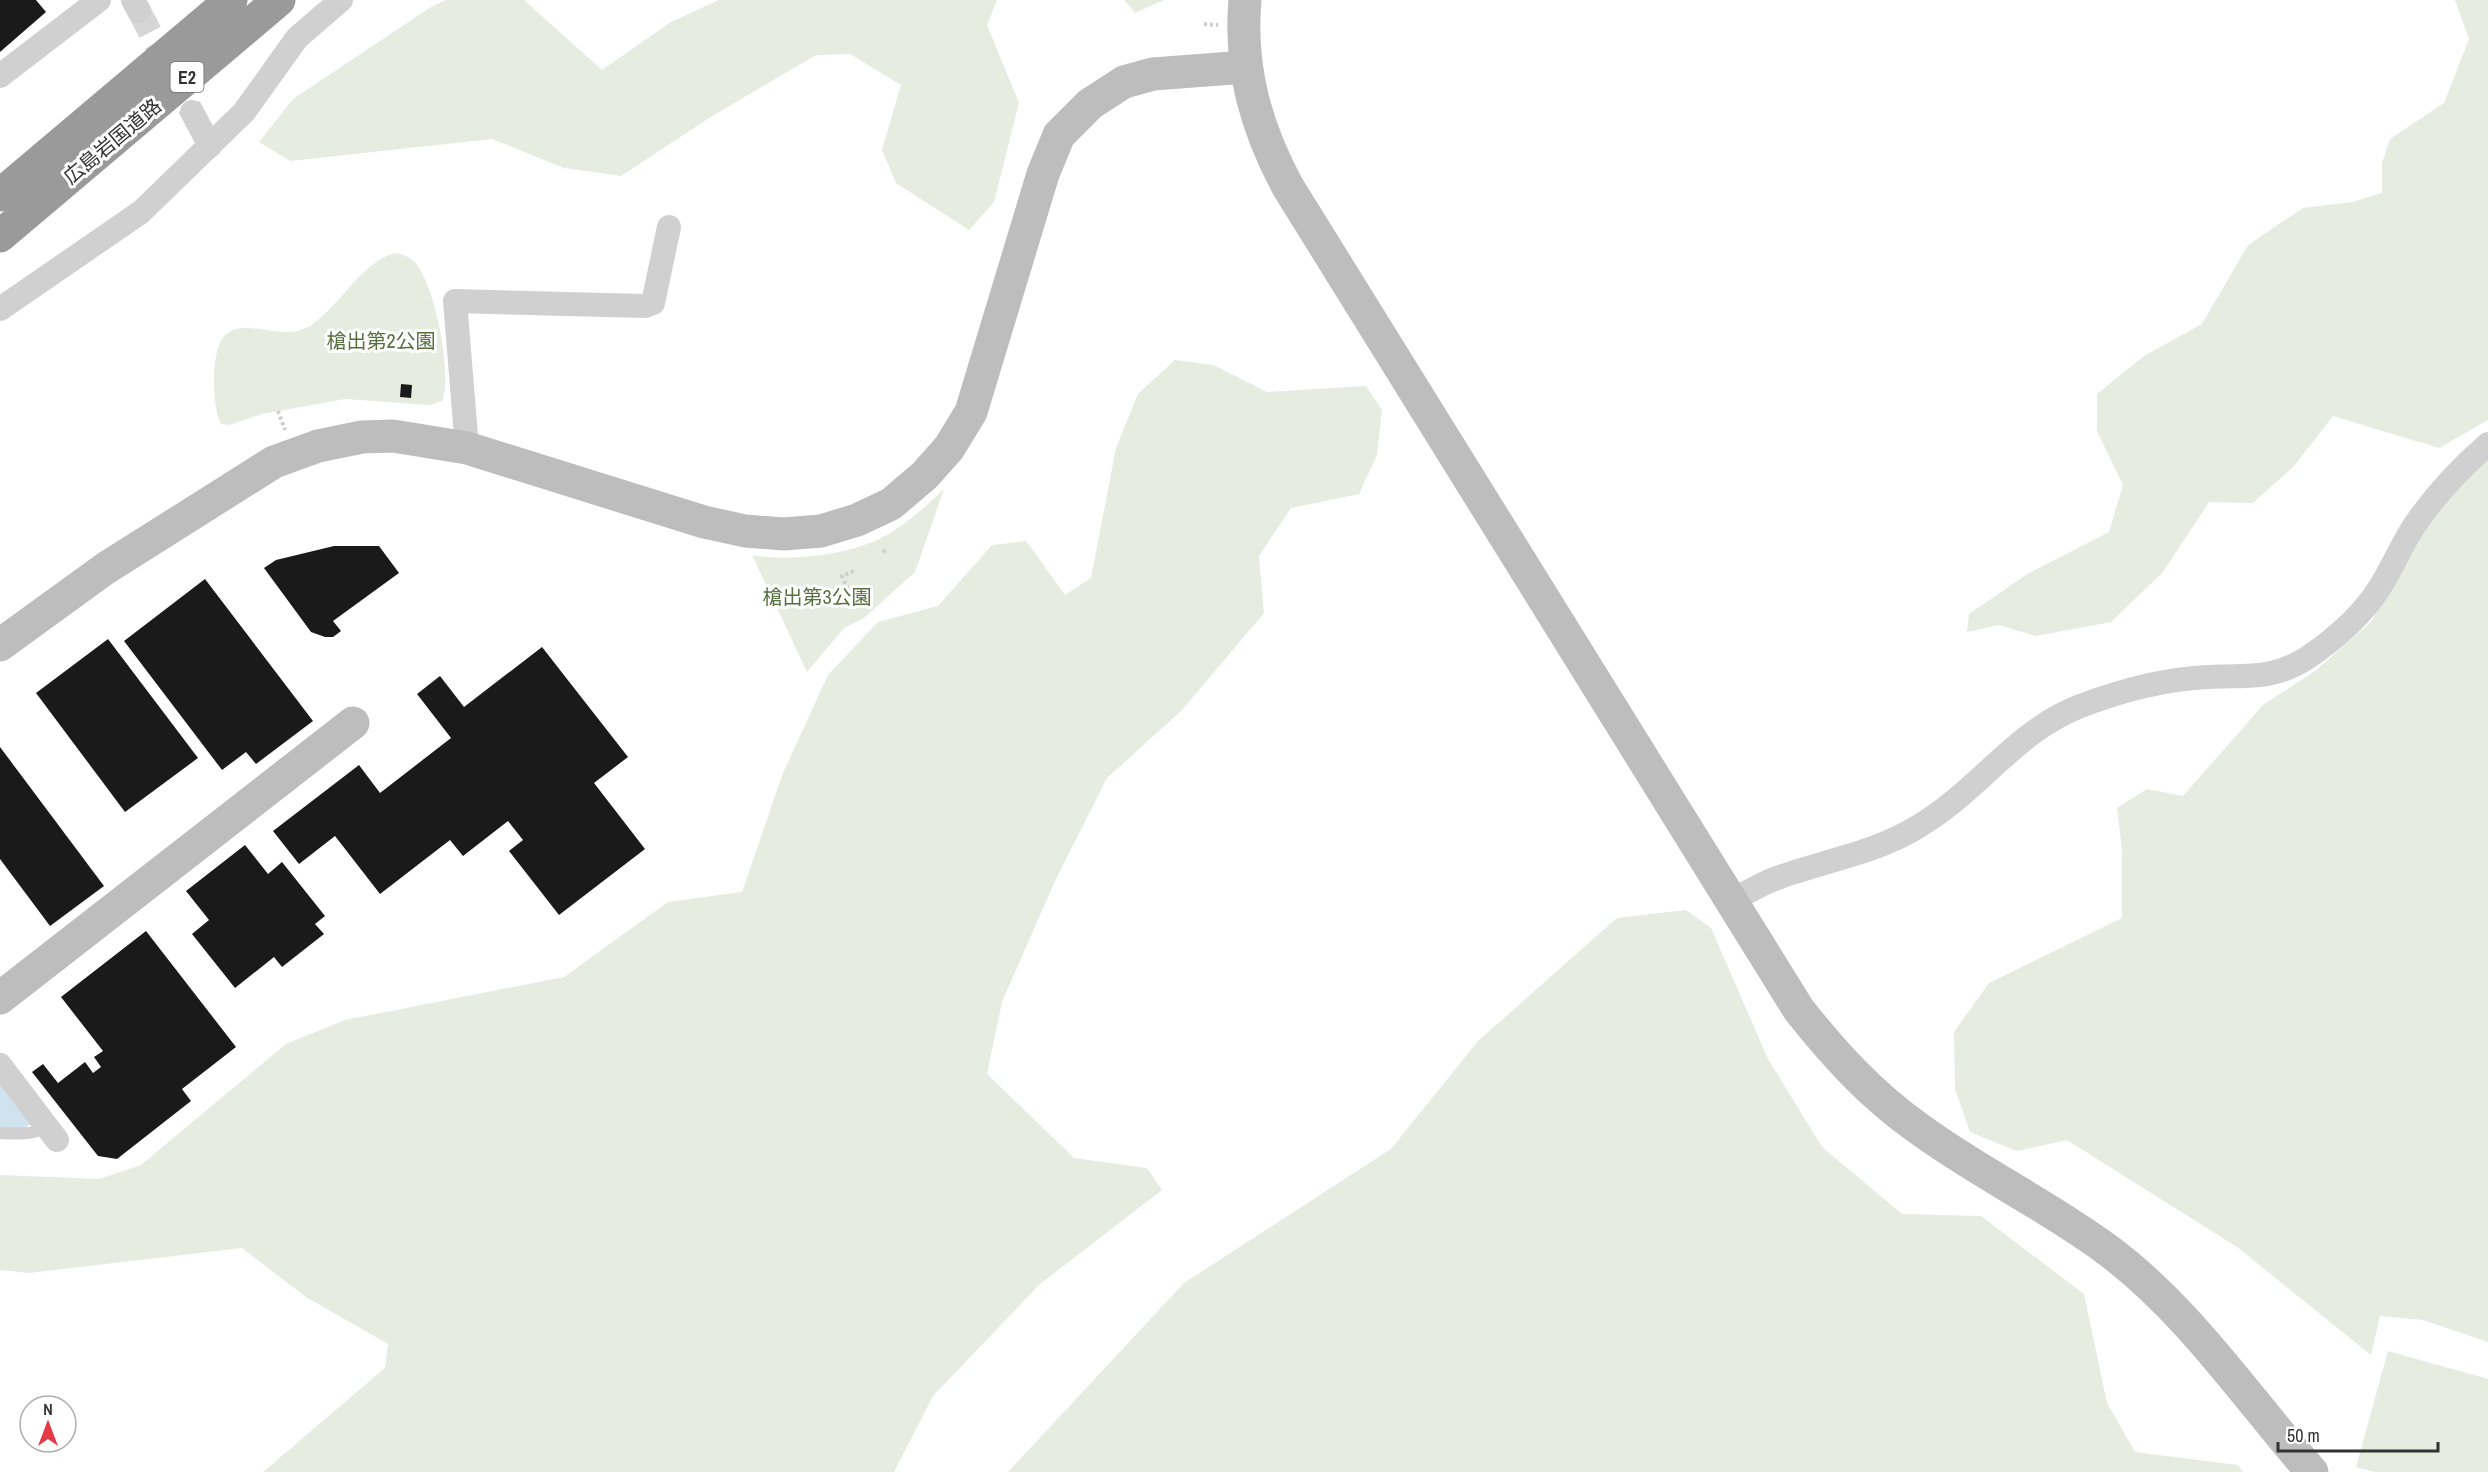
<svg xmlns="http://www.w3.org/2000/svg" width="2488" height="1472" viewBox="0 0 2488 1472" font-family="'Archivo Narrow','Noto Sans JP',sans-serif">
  <style>
    .green { fill: #e6ecdf }
    .water { fill: #cfe2ee }
    .building { fill: #1a1a1a }
    .lines { fill: none; stroke-linecap: round; stroke-linejoin: round }
    .street-tunnel { stroke: #d6d6d6; stroke-width: 24; stroke-dasharray: 24 12; stroke-linecap: butt }
    .path { stroke: #cdcdcd; stroke-width: 4; stroke-dasharray: 3 3; stroke-linecap: butt }
    .lane { stroke: #d0d0d0; stroke-width: 12 }
    .street { stroke: #d0d0d0; stroke-width: 24 }
    .secondary { stroke: #bdbdbd; stroke-width: 33 }
    .highway { stroke: #9a9a9a; stroke-width: 33 }
    .labels { text-anchor: middle; dominant-baseline: central; stroke-width: 6; stroke-linejoin: round; paint-order: stroke }
    .shield { fill: #fff; stroke: #707070; stroke-width: 1.5 }
    .shield-label { font-size: 18px; font-weight: bold; fill: #333 }
    .street-label { font-size: 20px; fill: #333; stroke: #fff }
    .park-label { font-size: 20px; fill: #56703f; stroke: #fff }
  </style>
  <rect width="100%" height="100%" fill="#fff"/>
  <g class="green">
    <polygon points="446,0 524,0 602,70 671,22 719,0 997,0 987,25 1019,103 994,202 969,230 896,183 882,150 901,85 850,54 816,55 709,118 621,176 564,168 492,139 290,161 259,142 293,99 431,7"/>
    <polygon points="1124,0 1164,0 1135,13"/>
    <polygon points="2455,0 2488,0 2488,420 2439,448 2333,416 2294,466 2253,503 2209,502 2163,572 2111,622 2036,636 1999,625 1967,632 1969,614 2029,573 2109,532 2123,485 2097,431 2097,394 2144,356 2202,324 2248,245 2303,208 2352,202 2382,193 2382,163 2390,139 2444,103 2469,39"/>
    <path d="M 398,253 C 405,256 413,258 417,265 C 435,288 453,375 442,401 L 430,405 L 345,399 L 262,414 L 229,425 L 221,424 C 212,407 211,356 222,339 C 239,313 281,343 308,327 C 338,310 365,256 398,253 Z"/>
    <polygon points="1175,360 1213,365 1267,392 1366,386 1382,410 1377,455 1359,494 1291,508 1259,556 1264,613 1181,711 1107,778 1055,881 1002,1002 987,1074 1074,1158 1147,1168 1162,1190 1040,1284 933,1396 894,1472 263,1472 385,1368 388,1344 306,1297 242,1248 29,1273 0,1270 0,1175 99,1179 141,1165 286,1044 345,1020 564,977 668,902 742,892 783,773 828,675 878,622 938,606 992,545 1026,541 1065,595 1091,578 1116,448 1138,394"/>
    <polygon points="2488,453 2488,1342 2423,1320 2380,1316 2371,1355 2237,1247 2067,1140 2017,1151 1970,1132 1955,1089 1954,1032 1989,983 2122,918 2122,850 2117,808 2147,789 2183,796 2263,705 2315,671 2371,622 2440,496"/>
    <path d="M 944,489 L 915,572 L 864,618 L 844,628 L 807,672 L 752,555 C 788,562 850,555 883,537 C 906,525 925,507 944,489 Z"/>
    <polygon points="1686,910 1711,928 1768,1059 1822,1147 1902,1214 1981,1216 2084,1294 2107,1403 2135,1452 2238,1465 2243,1472 1008,1472 1184,1283 1391,1149 1478,1041 1617,918"/>
    <polygon points="2388,1351 2488,1379 2488,1472 2375,1472 2356,1467"/>
  </g>
  <polygon class="water" points="0,1080 33,1123 20,1130 0,1129"/>
  <g class="building">
    <polygon points="0,0 36,0 46,12 0,52"/>
    <polygon points="401,384 412,385 411,398 400,397"/>
    <polygon points="334,546 379,546 399,573 333,621 341,631 333,637 325,637 311,632 264,568 276,560"/>
    <polygon points="205,579 313,721 256,764 246,752 222,770 124,641"/>
    <polygon points="108,639 198,758 125,812 36,693"/>
    <polygon points="542,647 628,757 594,783 645,849 559,915 509,851 523,840 508,821 463,856 450,840 380,894 335,836 299,864 273,831 359,765 380,793 451,738 417,694 440,676 464,707"/>
    <polygon points="0,747 104,886 50,926 0,859"/>
    <polygon points="245,845 268,874 282,862 325,916 315,924 324,934 282,967 274,957 235,988 192,934 209,920 186,891"/>
    <polygon points="146,931 236,1047 182,1089 191,1101 117,1159 98,1156 32,1072 43,1064 58,1083 85,1062 93,1073 101,1067 94,1057 103,1051 61,997"/>
  </g>
  <g class="lines">
    <polyline class="street-tunnel" points="139,11 192,112"/>
    <g class="path">
      <polyline points="1204,24 1218,25"/>
      <polyline points="278,411 285,430"/>
      <polyline points="883,552 887,550"/>
      <polyline points="848,589 842,576 854,571"/>
    </g>
    <path class="lane" d="M 0,1133 C 17,1134 32,1135 47,1127"/>
    <g class="street">
      <polyline points="133,0 139,11"/>
      <polyline points="0,76 99,0"/>
      <polyline points="192,112 210,146"/>
      <polyline points="0,309 141,212 244,112 297,38 341,0"/>
      <polyline points="467,448 455,301 645,306 653,303 669,227"/>
      <path d="M 1730,902 C 1746,893 1762,883 1780,877 C 1827,860 1876,853 1919,826 C 1977,792 2015,732 2078,707 C 2119,691 2164,679 2209,677 C 2247,675 2273,680 2307,658 C 2335,639 2362,616 2380,587 C 2392,568 2401,546 2414,526 C 2435,495 2459,469 2488,444"/>
      <polyline points="0,1065 57,1140"/>
    </g>
    <g class="secondary">
      <path d="M 1245,0 C 1239,68 1256,128 1288,187 L 1799,1010 C 1834,1054 1871,1095 1918,1128 C 1979,1173 2049,1206 2109,1251 C 2190,1312 2246,1397 2312,1472"/>
      <polyline points="0,645 106,568 274,462 318,446 362,437 393,436 467,448 704,522 745,531 784,534 821,531 857,520 891,504 925,475 949,448 971,412 1043,174 1059,135 1090,104 1124,82 1153,74 1246,67"/>
      <polyline points="0,998 353,723"/>
    </g>
    <g class="highway">
      <polyline points="0,195 231,0"/>
      <polyline points="0,236 279,0"/>
    </g>
  </g>
  <g class="labels">
    <rect class="shield" x="170.5" y="62" width="33" height="30" rx="4.5"/>
    <g class="shield-label">
      <text x="187" y="77">E2</text>
    </g>
    <g class="street-label">
      <text transform="translate(112 141) rotate(-40)">広島岩国道路</text>
    </g>
    <g class="park-label">
      <text x="381" y="340">槍出第2公園</text>
      <text x="817" y="596">槍出第3公園</text>
    </g>
  </g>
  <g transform="translate(48 1424)"><circle r="28" fill="#ffffff" stroke="#adadad" stroke-width="1.5"/>
  <path d="M0-4.5L10 22L0 15L-10 22Z" fill="#e63946"/>
  <text y="-9" font-size="16" font-weight="bold" text-anchor="middle" fill="#333333">N</text>
  </g>
  <path d="M2278 1442v9h160v-9" fill="none" stroke="#333333" stroke-width="3"/>
  <text x="2287" y="1442" font-size="18" fill="#333333" stroke="#ffffff" stroke-width="4.5" paint-order="stroke">50 m</text>
</svg>
